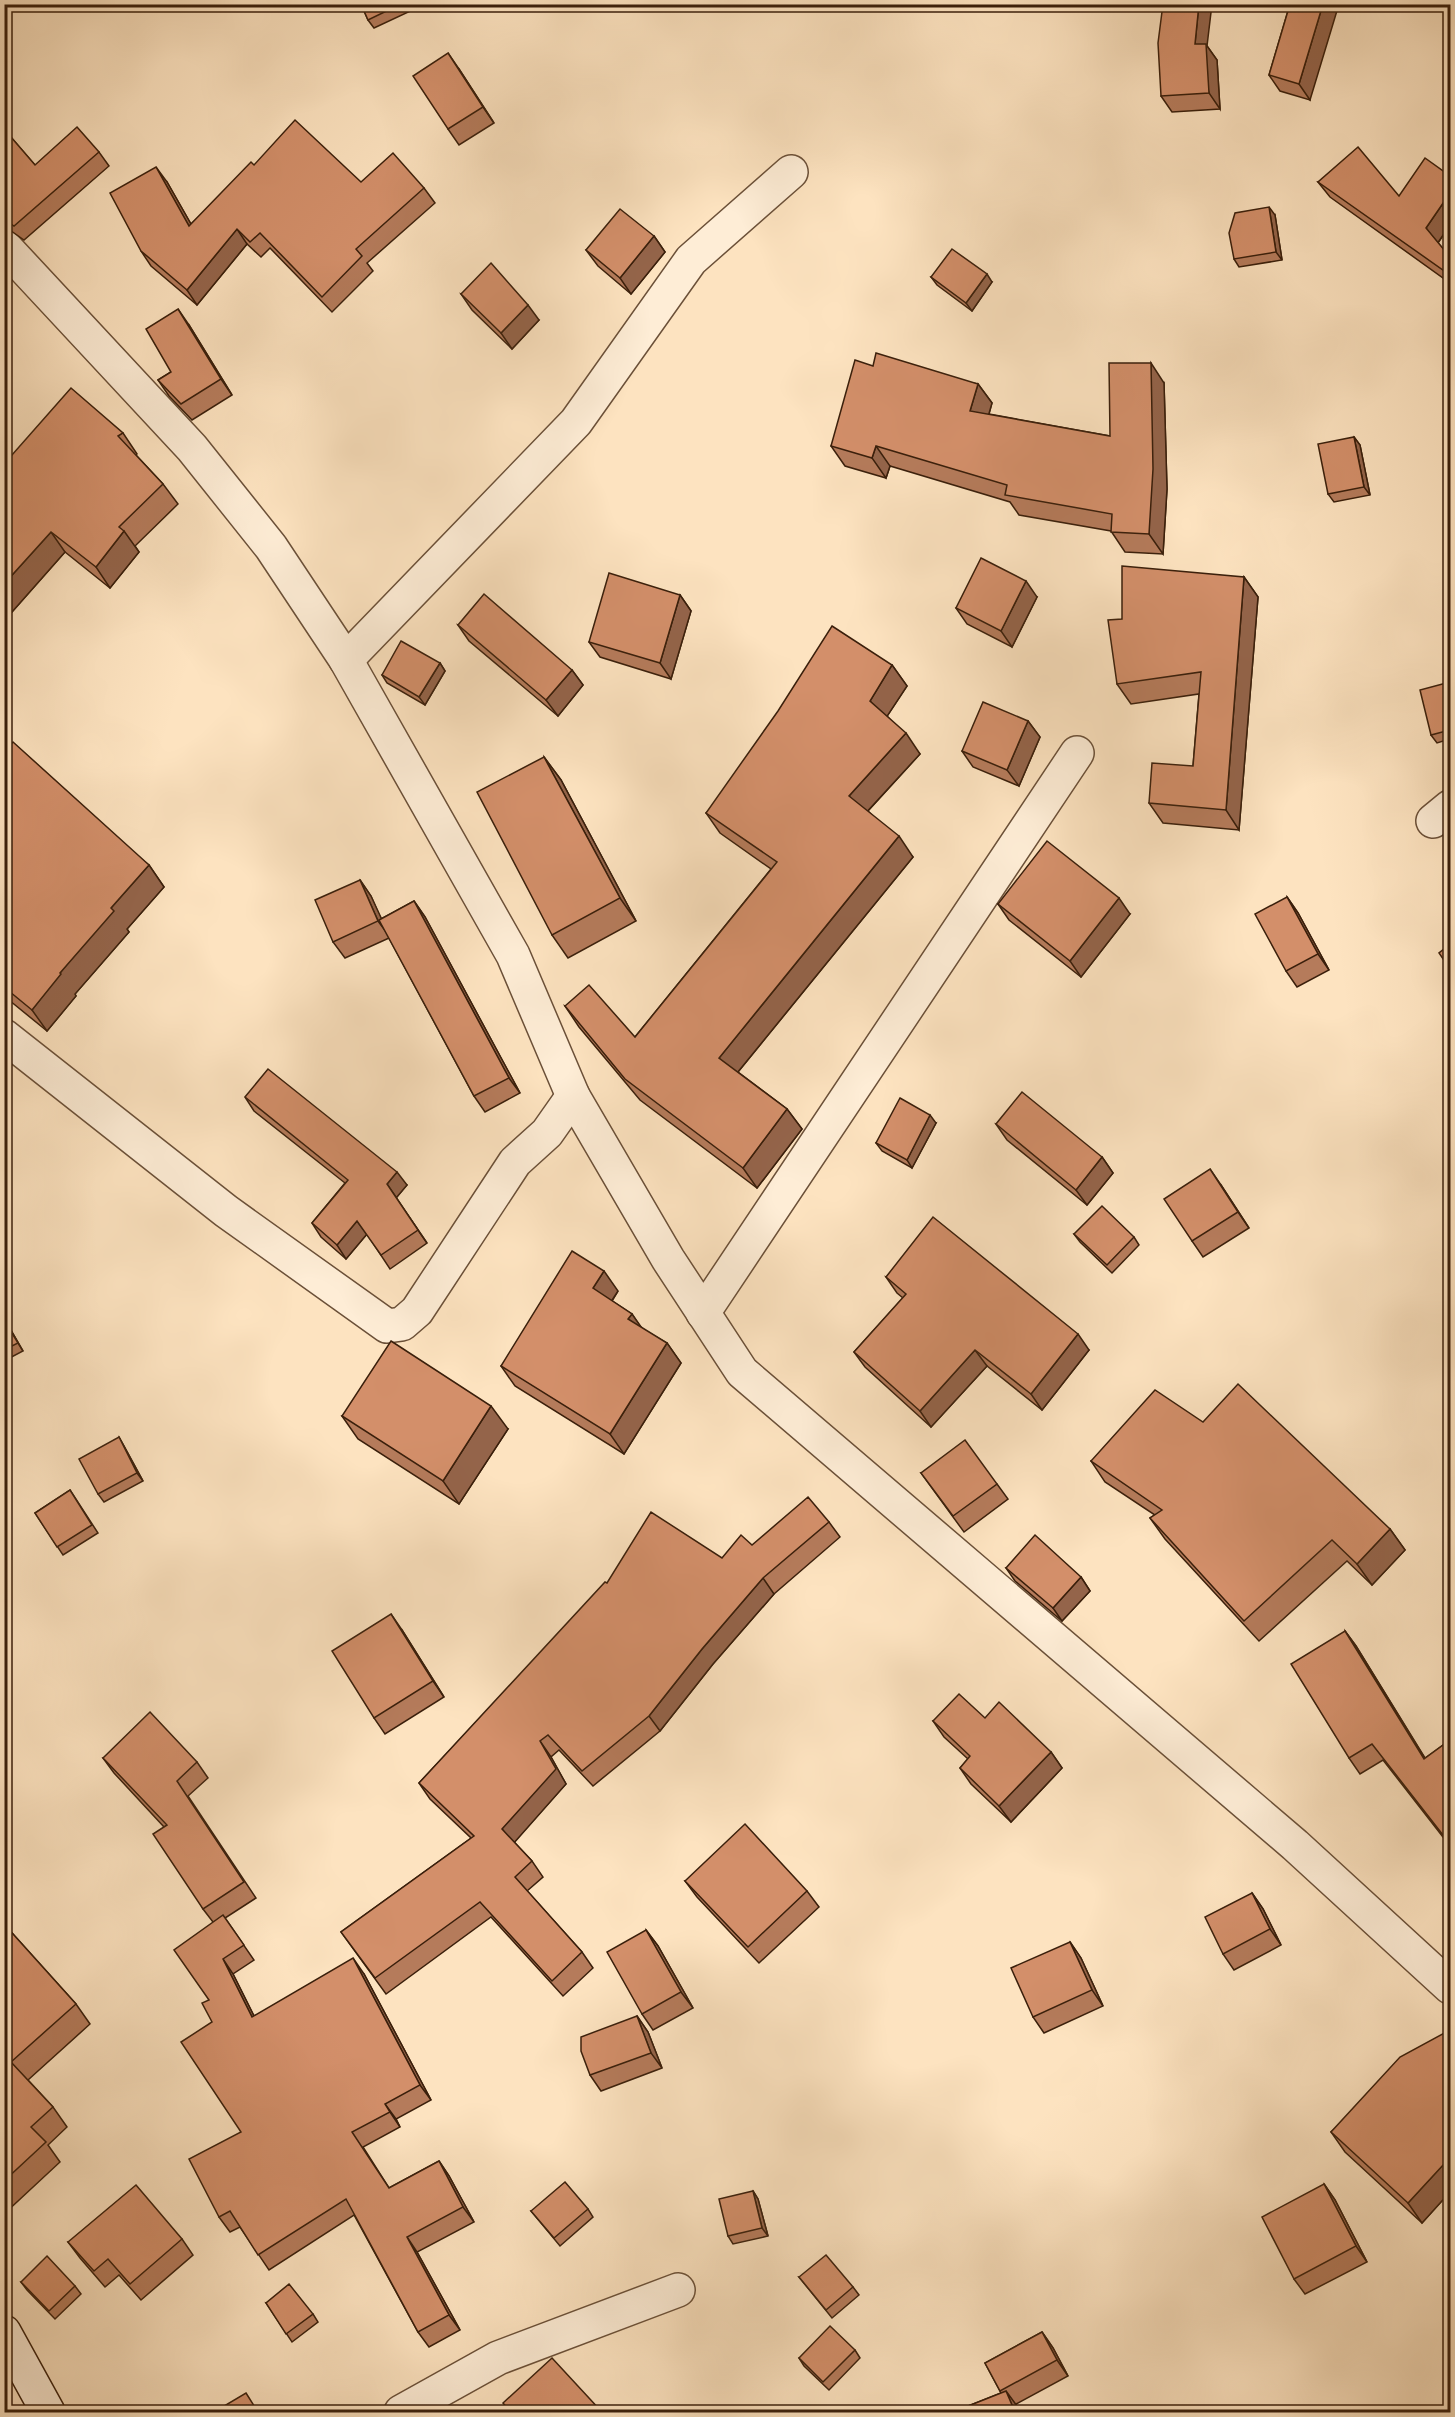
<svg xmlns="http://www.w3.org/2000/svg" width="1455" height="2417" viewBox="0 0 1455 2417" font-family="'IM FELL DW Pica',serif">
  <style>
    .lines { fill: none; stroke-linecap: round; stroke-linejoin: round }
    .minor-casing { stroke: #6b5038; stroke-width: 36 }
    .tertiary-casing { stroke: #6b5038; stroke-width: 36 }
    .secondary-casing { stroke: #3a1f0b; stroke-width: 36 }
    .minor { stroke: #feedd6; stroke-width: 33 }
    .tertiary { stroke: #feedd6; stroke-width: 33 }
    .secondary { stroke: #feedd6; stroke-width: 33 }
    .wall { fill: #b57b5b; stroke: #3a1f0b; stroke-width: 1.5 }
    .shaded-wall { fill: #94644a; stroke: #3a1f0b; stroke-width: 1.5 }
    .building { fill: #d38f6a; stroke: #3a1f0b; stroke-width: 1.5 }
  </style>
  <rect width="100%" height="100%" fill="#fde3c0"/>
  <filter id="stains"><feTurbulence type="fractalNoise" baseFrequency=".00333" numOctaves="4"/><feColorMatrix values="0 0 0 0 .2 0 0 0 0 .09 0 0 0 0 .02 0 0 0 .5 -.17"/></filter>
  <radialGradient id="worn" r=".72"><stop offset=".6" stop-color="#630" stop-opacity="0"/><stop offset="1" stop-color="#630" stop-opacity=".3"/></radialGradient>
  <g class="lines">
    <defs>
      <g id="minor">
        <polyline points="346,660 576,422 691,260 791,172"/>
        <polyline points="1433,821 1450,807"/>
        <polyline points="4,1036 226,1211 387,1326 402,1324 417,1311 515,1162 547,1133 573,1096"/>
        <polyline points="703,1313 1077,753"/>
        <polyline points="401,2412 498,2358 678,2290"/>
      </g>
      <polyline id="tertiary" points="4,246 192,448 271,547 346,660 513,955 573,1096 668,1259 742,1372 1295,1845 1450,1987"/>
      <polyline id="secondary" points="4,2332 48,2412"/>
    </defs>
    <use href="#minor" class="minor-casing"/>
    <use href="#tertiary" class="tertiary-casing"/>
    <use href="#secondary" class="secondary-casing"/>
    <use href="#minor" class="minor"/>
    <use href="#tertiary" class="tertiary"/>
    <use href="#secondary" class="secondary"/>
  </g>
  <g class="wall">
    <polygon points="361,4 415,4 417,8 374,28 368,20"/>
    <polygon points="1290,4 1310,100 1280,91 1269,75"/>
    <polygon points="1207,46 1217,60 1220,109 1172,112 1161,96"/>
    <polygon points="459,69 494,123 459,145 448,129"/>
    <polygon points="4,129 35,165 99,152 109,166 24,240 7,228 4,225"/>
    <polygon points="254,165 361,182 424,188 435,203 367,263 373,271 332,312 270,248 261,257 247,244 197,305 151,266 141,251 167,182 191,224"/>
    <polygon points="1318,182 1399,196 1450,225 1438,243 1450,257 1450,283 1330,197"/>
    <polygon points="1275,215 1282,260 1239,267 1234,259"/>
    <polygon points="654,236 665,252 631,294 598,266 586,250"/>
    <polygon points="931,277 992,282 972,311 937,285"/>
    <polygon points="461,294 539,320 512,349 472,310"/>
    <polygon points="189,325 232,395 192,420 169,396 158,380 171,372"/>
    <polygon points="873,366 978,384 992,403 989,414 1110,436 1164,383 1167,489 1163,554 1125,552 1111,531 1019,515 1010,502 890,466 886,478 845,466 831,446"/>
    <polygon points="123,433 137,454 136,455 163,484 178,504 135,546 139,552 110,588 65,552 4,621 4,464"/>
    <polygon points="1354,437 1360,445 1370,495 1334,502 1328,494"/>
    <polygon points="1244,577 1258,597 1239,830 1163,823 1149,803 1193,766 1199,694 1131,704 1117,684 1122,619"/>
    <polygon points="680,595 691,611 671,679 600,657 589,642"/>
    <polygon points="1037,597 1012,647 967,624 956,608"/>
    <polygon points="458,625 572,670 583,685 558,716 469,641"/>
    <polygon points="440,663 445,671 425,705 387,683 382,675"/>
    <polygon points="892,665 907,686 887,716 920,754 868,811 913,857 738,1072 787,1109 802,1129 757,1188 640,1100 579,1027 565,1006 635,1037 771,869 720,833 706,813"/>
    <polygon points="1450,682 1450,739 1437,743 1431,735"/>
    <polygon points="1028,721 1040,737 1019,786 973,767 962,751"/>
    <polygon points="4,751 149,865 164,887 127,929 129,932 75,994 76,996 47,1031 4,996"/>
    <polygon points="544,757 561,780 636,921 568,958 552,935"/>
    <polygon points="360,880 371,896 381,919 414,901 425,917 520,1093 485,1112 474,1096 389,938 345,958 333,942"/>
    <polygon points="1287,897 1298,913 1329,970 1297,987 1286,971"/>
    <polygon points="998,904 1130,914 1081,977 1009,920"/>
    <polygon points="245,1097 407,1185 396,1198 427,1243 390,1269 367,1234 346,1259 321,1237 312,1223 345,1183 254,1111"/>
    <polygon points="936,1123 912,1168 882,1151 876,1143"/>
    <polygon points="996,1124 1102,1157 1113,1173 1087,1205 1007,1140"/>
    <polygon points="1221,1185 1249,1228 1203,1257 1192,1241"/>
    <polygon points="1074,1234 1134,1237 1139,1245 1112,1273 1080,1242"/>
    <polygon points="886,1277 1089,1350 1042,1410 987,1366 931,1427 865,1367 854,1352 903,1298 897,1293"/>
    <polygon points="618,1291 612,1301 632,1314 641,1328 667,1343 681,1363 624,1454 515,1386 501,1366"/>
    <polygon points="4,1318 23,1351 4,1361"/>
    <polygon points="342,1416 508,1429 459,1504 358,1439"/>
    <polygon points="1203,1422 1390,1529 1405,1550 1372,1585 1347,1561 1259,1641 1165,1539 1150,1518 1155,1515 1105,1482 1091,1461"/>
    <polygon points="119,1437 124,1446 143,1481 104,1502 98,1494"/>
    <polygon points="921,1473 997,1484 1008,1499 964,1532"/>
    <polygon points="70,1490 98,1533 63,1555 35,1513"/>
    <polygon points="829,1522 840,1537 774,1594 713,1664 660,1731 593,1786 559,1750 551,1757 566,1784 514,1842 532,1861 543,1877 527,1891 582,1952 593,1968 563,1996 491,1917 386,1994 341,1932 471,1838 430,1799 419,1783 607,1583 722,1558 752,1545"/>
    <polygon points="1006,1568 1081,1577 1090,1591 1062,1621 1015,1581"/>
    <polygon points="402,1630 444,1697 385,1734 374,1718"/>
    <polygon points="1345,1631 1356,1646 1425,1758 1450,1740 1450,1846 1383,1760 1360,1774 1349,1758"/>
    <polygon points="985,1718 1051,1752 1062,1768 1011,1822 971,1784 960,1768 968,1759 944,1737 933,1721"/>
    <polygon points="103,1758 197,1762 208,1778 188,1796 256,1898 225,1918 254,1960 233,1974 254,2016 364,1974 431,2100 396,2119 400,2127 363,2147 389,2188 439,2161 449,2176 474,2222 417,2252 460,2330 429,2347 418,2332 354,2215 269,2270 240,2227 230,2232 219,2217 241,2132 212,2022 209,2000 213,1922 203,1909 164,1827 114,1773"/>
    <polygon points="685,1881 807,1891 819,1907 759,1963 697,1897"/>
    <polygon points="1252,1893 1263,1909 1281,1945 1234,1970 1223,1954"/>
    <polygon points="4,1924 76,2004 90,2024 28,2080 53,2107 67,2127 48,2145 60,2162 4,2214 4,2128 8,2124 4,2120"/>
    <polygon points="646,1930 658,1946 693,2008 653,2030 642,2014"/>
    <polygon points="1070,1942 1081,1958 1103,2006 1044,2033 1033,2017"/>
    <polygon points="637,2016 648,2032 662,2068 601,2091 590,2075"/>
    <polygon points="1450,2030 1450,2192 1422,2223 1345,2152 1331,2132"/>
    <polygon points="1324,2184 1335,2200 1367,2262 1305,2294 1294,2279"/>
    <polygon points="753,2191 758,2199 768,2236 733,2244 728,2236"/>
    <polygon points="588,2209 593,2217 560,2246 531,2211"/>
    <polygon points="182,2239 193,2255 141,2300 119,2275 105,2287 80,2258 68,2242"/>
    <polygon points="799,2277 853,2287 859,2295 832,2318"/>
    <polygon points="21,2282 75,2286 81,2294 55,2319 27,2290"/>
    <polygon points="266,2303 313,2314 318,2322 292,2342"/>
    <polygon points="1042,2332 1053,2348 1068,2376 1016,2404 1020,2412 953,2412 1001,2393 985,2363"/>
    <polygon points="855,2350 860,2358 829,2390 804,2366 799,2358"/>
  </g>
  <g class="shaded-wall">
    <polygon points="1199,4 1212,4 1207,46 1217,60 1220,109 1209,93 1195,44"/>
    <polygon points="1323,4 1339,4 1310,100 1299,84"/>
    <polygon points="448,53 459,69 494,123 483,107"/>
    <polygon points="156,167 167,182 200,240 189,226"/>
    <polygon points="1450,193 1450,225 1437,244 1426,228"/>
    <polygon points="1269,207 1275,215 1282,260 1276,252"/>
    <polygon points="237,229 247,244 197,305 187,290"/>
    <polygon points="654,236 665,252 631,294 620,278"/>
    <polygon points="987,274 992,282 972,311 966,303"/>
    <polygon points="528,305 539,320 512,349 501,333"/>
    <polygon points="178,309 189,325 232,395 221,379"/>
    <polygon points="1151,363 1164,383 1167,489 1163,554 1149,534"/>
    <polygon points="978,384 992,403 984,431 970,411"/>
    <polygon points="1354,437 1360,445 1370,495 1364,487"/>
    <polygon points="876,446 890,466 886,478 872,458"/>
    <polygon points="124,531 139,552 110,588 96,567"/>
    <polygon points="51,532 65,552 4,621 4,584"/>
    <polygon points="1244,577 1258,597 1239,830 1226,810"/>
    <polygon points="1026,581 1037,597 1012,647 1001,631"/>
    <polygon points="680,595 691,611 671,679 660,663"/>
    <polygon points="440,663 445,671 425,705 419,697"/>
    <polygon points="892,665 907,686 884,721 870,701"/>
    <polygon points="572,670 583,685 558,716 546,700"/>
    <polygon points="1028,721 1040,737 1019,786 1007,770"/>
    <polygon points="906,733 920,754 863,816 849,796"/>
    <polygon points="544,757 561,780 636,921 620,898"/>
    <polygon points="899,836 913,857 733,1078 719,1058"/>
    <polygon points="149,865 164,887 127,929 129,932 75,994 76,996 47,1031 32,1010 60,973 111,908"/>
    <polygon points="360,880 371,896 390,937 378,921"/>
    <polygon points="1287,897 1298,913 1329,970 1318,954"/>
    <polygon points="1119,898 1130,914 1081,977 1070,961"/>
    <polygon points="414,901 425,917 520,1093 509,1078"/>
    <polygon points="787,1109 802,1129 757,1188 743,1168"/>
    <polygon points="930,1115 936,1123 912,1168 907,1160"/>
    <polygon points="1102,1157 1113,1173 1087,1205 1076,1190"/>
    <polygon points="1210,1169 1221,1185 1249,1228 1238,1212"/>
    <polygon points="397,1172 407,1185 396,1198 427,1243 387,1184"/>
    <polygon points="357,1221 367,1234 346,1259 337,1245"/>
    <polygon points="604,1271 618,1291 607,1308 593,1288"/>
    <polygon points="632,1314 646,1334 628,1319"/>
    <polygon points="4,1318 23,1351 18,1343 4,1320"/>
    <polygon points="1078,1334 1089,1350 1042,1410 1031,1394"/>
    <polygon points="667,1343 681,1363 624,1454 610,1434"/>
    <polygon points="975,1350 987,1366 931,1427 920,1411"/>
    <polygon points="491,1406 508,1429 459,1504 443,1481"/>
    <polygon points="119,1437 124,1446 143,1481 137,1473"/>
    <polygon points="1390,1529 1405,1550 1372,1585 1357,1564"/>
    <polygon points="1081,1577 1090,1591 1062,1621 1053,1608"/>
    <polygon points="763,1578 774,1594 713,1664 660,1731 649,1716 702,1649"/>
    <polygon points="391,1614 402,1630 444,1697 433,1681"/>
    <polygon points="1345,1631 1356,1646 1435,1775 1424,1759"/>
    <polygon points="540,1741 551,1757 566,1784 513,1844 502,1829"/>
    <polygon points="1051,1752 1062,1768 1011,1822 999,1806"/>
    <polygon points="1252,1893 1263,1909 1281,1945 1270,1929"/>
    <polygon points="646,1930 658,1946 693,2008 681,1992"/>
    <polygon points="1070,1942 1081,1958 1103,2006 1092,1990"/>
    <polygon points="353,1958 364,1974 431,2100 420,2085"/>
    <polygon points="223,1959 233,1974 262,2032 252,2017"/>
    <polygon points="637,2016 648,2032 662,2068 651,2053"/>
    <polygon points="385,2104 396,2119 400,2127 390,2112"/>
    <polygon points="439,2161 449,2176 474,2222 463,2207"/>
    <polygon points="1443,2165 1450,2175 1450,2192 1422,2223 1408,2203"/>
    <polygon points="1324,2184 1335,2200 1367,2262 1356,2246"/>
    <polygon points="753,2191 758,2199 768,2236 762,2228"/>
    <polygon points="407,2237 417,2252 460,2330 449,2315"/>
    <polygon points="1042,2332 1053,2348 1068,2376 1057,2360"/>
    <polygon points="1006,2391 1017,2406 1020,2412 1015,2412"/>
  </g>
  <g class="building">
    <polygon points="361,4 401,4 368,20"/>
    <polygon points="1163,4 1199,4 1195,44 1206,44 1209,93 1161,96 1158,43"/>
    <polygon points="1290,4 1323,4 1299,84 1269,75"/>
    <polygon points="448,53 483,107 448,129 413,76"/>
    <polygon points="295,120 361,182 393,153 424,188 356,249 362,256 322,297 260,233 250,242 237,229 187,290 141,251 110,193 156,167 189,226 251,162 254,165"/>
    <polygon points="77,127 99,152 14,226 4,219 4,129 35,165"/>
    <polygon points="1358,147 1399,196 1425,158 1450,176 1450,193 1426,228 1450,257 1450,275 1318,182"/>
    <polygon points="1269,207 1276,252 1234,259 1229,233 1235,213"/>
    <polygon points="620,209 654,236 620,278 586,250"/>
    <polygon points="952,249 987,274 966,303 931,277"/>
    <polygon points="491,263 528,305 501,333 461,294"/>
    <polygon points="178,309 221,379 181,404 158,380 171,372 146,329"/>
    <polygon points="876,353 978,384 970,411 1110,436 1109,363 1151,363 1153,469 1149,534 1111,532 1112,514 1005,495 1007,485 876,446 872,458 831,446 855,360 873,366"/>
    <polygon points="71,388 123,433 118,436 163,484 119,527 124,531 96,567 51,532 4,584 4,464"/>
    <polygon points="1354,437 1364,487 1328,494 1318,444"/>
    <polygon points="981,558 1026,581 1001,631 956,608"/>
    <polygon points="1122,566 1244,577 1226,810 1149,803 1152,763 1193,766 1201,672 1117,684 1108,620 1122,619"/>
    <polygon points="609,573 680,595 660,663 589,642"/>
    <polygon points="484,594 572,670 546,700 458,625"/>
    <polygon points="832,626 892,665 870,701 906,733 849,796 899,836 719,1058 787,1109 743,1168 625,1079 565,1006 589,985 635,1037 777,862 706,813 778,711"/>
    <polygon points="401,641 440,663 419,697 382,675"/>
    <polygon points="1450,682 1450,730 1431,735 1420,690"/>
    <polygon points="983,702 1028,721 1007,770 962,751"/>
    <polygon points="13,742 149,865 111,908 114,911 60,973 61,974 32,1010 4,987 4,751"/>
    <polygon points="544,757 620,898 552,935 477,792"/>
    <polygon points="1047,841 1119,898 1070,961 998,904"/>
    <polygon points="360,880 378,921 333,942 315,900"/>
    <polygon points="1287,897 1318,954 1286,971 1255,914"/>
    <polygon points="414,901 509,1078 474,1096 379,920"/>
    <polygon points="1450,944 1450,969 1439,953"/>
    <polygon points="268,1069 397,1172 387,1184 418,1230 381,1255 357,1221 337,1245 312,1223 348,1180 245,1097"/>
    <polygon points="1450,1073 1450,1087 1444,1080"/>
    <polygon points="1022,1092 1102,1157 1076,1190 996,1124"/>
    <polygon points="900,1098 930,1115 907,1160 876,1143"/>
    <polygon points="1210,1169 1238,1212 1192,1241 1164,1199"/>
    <polygon points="1102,1206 1134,1237 1107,1265 1074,1234"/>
    <polygon points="933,1217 1078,1334 1031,1394 975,1350 920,1411 854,1352 906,1294 886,1277"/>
    <polygon points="572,1251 604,1271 593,1288 632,1314 628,1319 667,1343 610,1434 501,1366"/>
    <polygon points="4,1320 18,1343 4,1350"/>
    <polygon points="391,1341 491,1406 443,1481 342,1416"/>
    <polygon points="1238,1384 1390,1529 1357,1564 1332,1540 1244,1621 1150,1518 1162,1510 1091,1461 1155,1390 1203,1422"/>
    <polygon points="119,1437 137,1473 98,1494 79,1459"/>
    <polygon points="965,1440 997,1484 953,1516 921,1473"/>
    <polygon points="70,1490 92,1525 57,1547 35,1513"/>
    <polygon points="808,1497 829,1522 763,1578 702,1649 649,1716 582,1771 548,1735 540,1741 556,1769 502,1829 532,1861 515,1877 582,1952 552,1981 480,1902 375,1978 341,1932 474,1836 419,1783 605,1582 607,1583 651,1512 722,1558 741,1535 752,1545"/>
    <polygon points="1035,1535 1081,1577 1053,1608 1006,1568"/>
    <polygon points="391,1614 433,1681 374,1718 332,1651"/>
    <polygon points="1345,1631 1424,1759 1450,1740 1450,1844 1372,1744 1349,1758 1291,1664"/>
    <polygon points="959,1694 985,1718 999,1702 1051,1752 999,1806 960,1768 970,1756 933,1721"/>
    <polygon points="150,1712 197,1762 177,1781 244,1882 203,1909 153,1834 167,1825 103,1758"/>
    <polygon points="745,1824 807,1891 748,1947 685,1881"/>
    <polygon points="1252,1893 1270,1929 1223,1954 1205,1917"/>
    <polygon points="223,1915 244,1945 223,1959 252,2017 353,1958 420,2085 385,2104 390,2112 352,2132 389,2188 439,2161 463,2207 407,2237 449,2315 418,2332 346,2199 258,2255 230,2211 219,2217 189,2159 241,2132 181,2042 212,2022 202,2003 209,2000 174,1950"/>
    <polygon points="4,1924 76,2004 11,2062 53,2107 31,2127 46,2142 4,2181 4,2128 11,2122 4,2115"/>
    <polygon points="646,1930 681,1992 642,2014 607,1952"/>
    <polygon points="1070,1942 1092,1990 1033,2017 1011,1968"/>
    <polygon points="637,2016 651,2053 590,2075 581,2051 581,2037"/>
    <polygon points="1450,2030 1450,2161 1443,2165 1408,2203 1331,2132 1400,2057"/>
    <polygon points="565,2182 588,2209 554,2238 531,2211"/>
    <polygon points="1324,2184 1356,2246 1294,2279 1262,2217"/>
    <polygon points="136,2185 182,2239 130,2284 108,2259 94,2271 68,2242"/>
    <polygon points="753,2191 762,2228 728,2236 719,2199"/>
    <polygon points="826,2255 853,2287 826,2310 799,2277"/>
    <polygon points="47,2256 75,2286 49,2311 21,2282"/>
    <polygon points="289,2284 313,2314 286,2334 266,2303"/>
    <polygon points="830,2326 855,2350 823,2382 799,2358"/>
    <polygon points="1042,2332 1057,2360 1000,2391 985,2363"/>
    <polygon points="552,2358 601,2411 600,2412 504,2412 509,2410 503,2403"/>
    <polygon points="1006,2391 1015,2412 953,2412"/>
    <polygon points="246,2393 258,2412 214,2412"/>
  </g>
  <rect width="1455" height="2417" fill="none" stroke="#fde3c0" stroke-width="24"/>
  <rect x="6" y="6" width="1443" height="2405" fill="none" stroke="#3a1f0b" stroke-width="3"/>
  <rect x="12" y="12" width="1431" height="2393" fill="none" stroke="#3a1f0b" stroke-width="1.5"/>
  <rect width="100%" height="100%" filter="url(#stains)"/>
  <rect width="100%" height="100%" fill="url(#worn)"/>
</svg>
